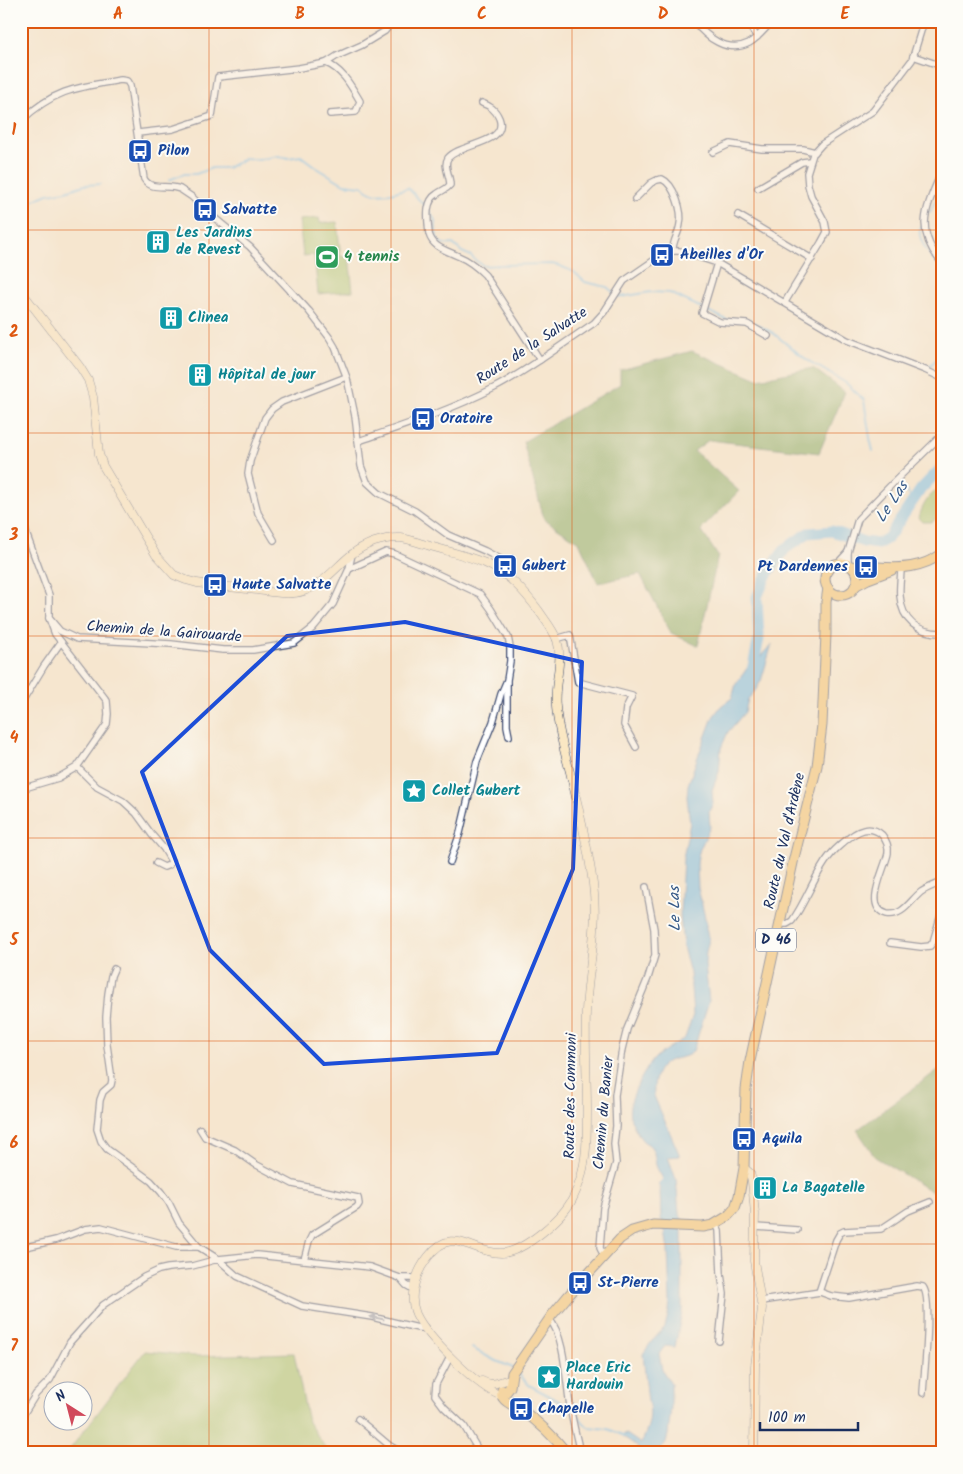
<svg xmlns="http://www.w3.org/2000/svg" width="963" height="1474" viewBox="0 0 963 1474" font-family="Kalam,sans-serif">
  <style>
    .green { fill: #9fc26c; stroke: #5d7865 }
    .forest { fill: #7fa860; stroke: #4d6c5f }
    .water { fill: #71bceb; stroke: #4676a4 }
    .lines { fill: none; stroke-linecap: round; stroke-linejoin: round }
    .stream { stroke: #71bceb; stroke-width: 2 }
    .river { stroke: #71bceb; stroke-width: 11 }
    .street-casing { stroke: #3c4a6f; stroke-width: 8 }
    .secondary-casing { stroke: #3c4a6f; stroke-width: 9 }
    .primary-casing { stroke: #3c4a6f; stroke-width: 11 }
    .street { stroke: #fff; stroke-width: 5.5 }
    .secondary { stroke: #fae7c3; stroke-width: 8 }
    .primary { stroke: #f3c26a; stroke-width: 9 }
    .oneway { fill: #8d97ae }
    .marked { fill: none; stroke: #1d4ed8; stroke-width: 4; stroke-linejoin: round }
    .grid { fill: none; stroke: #de5710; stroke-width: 1; stroke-opacity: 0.55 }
    .labels { text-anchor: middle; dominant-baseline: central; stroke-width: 4; stroke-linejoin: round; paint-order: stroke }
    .shield { fill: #fdfcf7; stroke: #5f6c8c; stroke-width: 1 }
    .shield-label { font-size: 14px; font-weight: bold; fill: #1b2f5e }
    .transit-label { font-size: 15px; font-weight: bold; fill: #164399; stroke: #fdfcf7; text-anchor: start }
    .culture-label { font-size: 15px; font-weight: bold; fill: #0d838f; stroke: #fdfcf7; text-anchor: start }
    .leisure-label { font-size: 15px; font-weight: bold; fill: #27864d; stroke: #fdfcf7; text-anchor: start }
    .street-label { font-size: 15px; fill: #1b2f5e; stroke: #fdfcf7 }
    .water-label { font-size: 16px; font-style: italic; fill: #355988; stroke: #fdfcf7 }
    .neatline { fill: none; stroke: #de5710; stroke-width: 2 }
    .grid-label { font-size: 16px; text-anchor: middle; font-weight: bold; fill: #de5710 }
  </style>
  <rect width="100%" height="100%" fill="#fdfcf7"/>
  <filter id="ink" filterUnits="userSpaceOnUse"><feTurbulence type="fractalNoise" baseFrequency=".02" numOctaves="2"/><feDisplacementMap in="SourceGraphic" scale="10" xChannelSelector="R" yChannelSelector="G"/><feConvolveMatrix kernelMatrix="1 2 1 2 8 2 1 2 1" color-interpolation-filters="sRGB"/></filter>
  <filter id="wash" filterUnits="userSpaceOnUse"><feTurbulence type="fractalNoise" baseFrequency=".0096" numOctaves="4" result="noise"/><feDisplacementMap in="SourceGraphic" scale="20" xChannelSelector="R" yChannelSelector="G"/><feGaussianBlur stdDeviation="1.12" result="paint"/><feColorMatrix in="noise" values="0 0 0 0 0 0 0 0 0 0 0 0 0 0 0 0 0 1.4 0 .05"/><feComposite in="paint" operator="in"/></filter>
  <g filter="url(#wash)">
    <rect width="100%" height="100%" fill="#f5e6cf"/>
    <g class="green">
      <polygon points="319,218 320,223 337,222 341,257 349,256 353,291 318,294 314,255 303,256 299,220"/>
      <path d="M 940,488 L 942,489 L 942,514 L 932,522 L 923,522 L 919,518 C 921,507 930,493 940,488 Z"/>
      <polygon points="145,1351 195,1356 294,1353 308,1422 329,1453 67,1453"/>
    </g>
    <g class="forest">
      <polygon points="692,351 758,379 813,368 845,392 819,453 709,440 694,451 739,491 701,530 718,556 698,646 671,633 640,574 598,583 579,542 544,519 523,442 620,384 620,370"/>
      <polygon points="942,1067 942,1198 875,1157 857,1130"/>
    </g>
    <path class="water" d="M 772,644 L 761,681 L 755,691 L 748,699 L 745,712 L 728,732 L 721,748 L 719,772 L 712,790 L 713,803 L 709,812 L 710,827 L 700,849 L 698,856 L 697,865 L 698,888 L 706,922 L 706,929 L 709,939 L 706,952 L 705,964 L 709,1001 L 693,1051 C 687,1058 679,1057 671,1060 C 656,1065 653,1083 654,1096 L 680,1156 L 668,1157 L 676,1179 L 679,1213 L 682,1219 L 682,1313 L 675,1347 L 665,1346 L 659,1354 L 662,1370 L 671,1384 L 671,1408 L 668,1435 L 666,1442 L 660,1451 L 660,1453 L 638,1453 L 639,1448 L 624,1437 L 625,1433 L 641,1444 C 647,1431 653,1416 648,1402 L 643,1354 L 652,1341 L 665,1327 L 669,1311 L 670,1301 L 668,1251 L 665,1230 L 661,1218 L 660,1188 L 658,1184 L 663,1179 C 661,1175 657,1169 656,1165 C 655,1158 655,1153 651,1147 C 649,1144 645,1143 642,1140 C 637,1133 632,1123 630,1116 C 626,1103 646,1066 656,1057 C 665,1050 675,1044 685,1038 L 693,1015 L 690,973 L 683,947 L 680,914 L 683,858 L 690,823 L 687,797 L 688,785 L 697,759 L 713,717 L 721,706 L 732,698 L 736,684 L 750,664 L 758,659 Z"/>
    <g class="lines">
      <g class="stream">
        <polyline points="169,180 184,174 196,174 212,168 227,168 246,158 258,160 278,156 288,158 301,156 317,168 344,184 362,186 374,194 391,193 408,188 426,207"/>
        <polyline points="21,206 48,194 66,191 84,185 101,184"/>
        <path d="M 429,210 C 431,214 434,217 435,221 C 437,234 433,247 453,244 L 462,252 L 471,256 L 475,260 L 484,266 L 498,265 L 552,264 L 560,266 L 574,272 L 585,282 L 607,287 L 615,294 L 621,297 L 651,292 L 670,293 L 727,320 L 748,320 L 773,333 L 807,360 L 846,383 L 864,400 L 870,438 L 873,451"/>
        <polyline points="930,212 942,187"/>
        <path d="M 924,223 C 923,224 920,230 920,230 C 917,242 935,261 942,269"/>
        <polyline points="928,368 942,353"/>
        <polyline points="899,481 913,500"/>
        <polyline points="472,1348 492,1359 513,1368"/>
        <polyline points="516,1371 529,1385 564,1404"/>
        <polyline points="575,1410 583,1422 588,1427 608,1429 627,1437"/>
      </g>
      <polyline class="river" points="751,675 759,639 757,597 766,576 785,549 808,533 832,531 864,542 878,544 888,538 921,489 942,467"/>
    </g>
  </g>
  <g filter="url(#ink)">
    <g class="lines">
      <defs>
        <g id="street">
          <path d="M 694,21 C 706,37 727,54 749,43 C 758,38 765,29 772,21"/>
          <polyline points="746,21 757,37"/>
          <polyline points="913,56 942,66"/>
          <path d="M 326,63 C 343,70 351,86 360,101 L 356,112 L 330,114"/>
          <path d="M 482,103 C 490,106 495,109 499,118 C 509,144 460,143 448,158 C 443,166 450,175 450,185 C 446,190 442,190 437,194 C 424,202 428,221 429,234 C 433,248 446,250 458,256 C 468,260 477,267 485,275 L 540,360"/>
          <path d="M 21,121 C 54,89 79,87 121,80 L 127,81 L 130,86 L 144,179 C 152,192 167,183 180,189 L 192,197 L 205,210 L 250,247 L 309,311 L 329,337 L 335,347 L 347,378 L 355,416 L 361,466 L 367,482 L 379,493 L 415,511 L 448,535 L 485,551 L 502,560 L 505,566 L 504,573"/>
          <polyline points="138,133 173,129 212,116 218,77 299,68 326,63 337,56 362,45 385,31 392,21"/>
          <polyline points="713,152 730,144 762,149 803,149 815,152"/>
          <path d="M 942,171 C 927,207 913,229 942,263"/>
          <polyline points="758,188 802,162 810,161"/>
          <path d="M 635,199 L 651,183 L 657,180 L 662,179 C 674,184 683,212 680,224 C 679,234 672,241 673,251"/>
          <polyline points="738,215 812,259"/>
          <polyline points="717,263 702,313 720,322 747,324 768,336"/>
          <polyline points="785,302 821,243 827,232 825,222 811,196 808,185 807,173 813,154 822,144 873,111 912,60 924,21"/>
          <path d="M 359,441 C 405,425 451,410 494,388 C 529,370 561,345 594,323 L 604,312 L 624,281 L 666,252 L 673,251 L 680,251 L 717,263 L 847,340 L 925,370 L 942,378"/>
          <polyline points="21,513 27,536 49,595 49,618 55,634 107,701 108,714 107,724 77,767 58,778 21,789"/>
          <polyline points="274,540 258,513 248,474 250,461 265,418 272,409 282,402 346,377"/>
          <polyline points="837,564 848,552"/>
          <polyline points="848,565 848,552 858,519 894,482 942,435"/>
          <path d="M 901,568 C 901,577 899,587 900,596 C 902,621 918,633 942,633"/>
          <polyline points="349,569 386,552 395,554 480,594 491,609 508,637 510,647 510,661 507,680 501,694 493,722 477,761 460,833 450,862"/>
          <polyline points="49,618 60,631 77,639 171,644 223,650 253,650 294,643 313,628 333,604 349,569 352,554"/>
          <polyline points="556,639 570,635 578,682 632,696 626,708 624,725 636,747"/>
          <polyline points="507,682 507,726 509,736"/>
          <polyline points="21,704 44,666 61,642"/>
          <polyline points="77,767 97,787 123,801 136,813 152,835 164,849 171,861 169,865 164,867 156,863"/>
          <path d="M 780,924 L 787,924 L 792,921 C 808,899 817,867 836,849 C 848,838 866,820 882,835 C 886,840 889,846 888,853 C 886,867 862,908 887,914 C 902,917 911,900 921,892 C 927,888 935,885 942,882"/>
          <polyline points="890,943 921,947 930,946 933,942 942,911"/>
          <polyline points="114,969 111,976 108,994 106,1017 107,1045 112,1080 111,1085 103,1092 100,1100 97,1129 101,1141 107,1149 151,1181 161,1192 169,1203 179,1223 199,1247"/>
          <polyline points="200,1129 205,1137 235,1150 255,1164 293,1184 358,1198 359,1204 357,1207 312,1235 309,1241 304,1260 370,1267 400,1278"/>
          <polyline points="716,1224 719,1230 721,1274 724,1294 719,1341"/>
          <polyline points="755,1227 797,1230"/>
          <polyline points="21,1248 56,1240 85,1229 101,1227 176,1247 199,1247 218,1259 257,1255 304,1260"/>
          <polyline points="604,1256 600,1248 603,1208 616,1163 614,1144 616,1126 615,1095 622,1049 627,1029 648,978 655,955 654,929 646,887"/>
          <polyline points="413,1289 406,1285 400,1278 416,1278"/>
          <polyline points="819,1292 836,1240 840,1233 844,1231 881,1229 908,1211 930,1202"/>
          <path d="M 761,1301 L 820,1292 L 831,1296 L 849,1298 L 917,1286 L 923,1287 C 933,1299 924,1374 923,1393"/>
          <path d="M 549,1319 C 565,1335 566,1383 570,1406 C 572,1419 575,1431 578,1444 L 578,1448 L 576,1453"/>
          <polyline points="450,1357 436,1384 435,1395 444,1407 464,1426 480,1453"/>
          <polyline points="21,1418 36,1394 50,1380 70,1342 103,1305 144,1277 159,1270 168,1268 192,1266 218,1259 237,1276 302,1306 372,1317 418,1328 425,1328"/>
          <polyline points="358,1419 390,1446 402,1453"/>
        </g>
        <g id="secondary">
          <polyline points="21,23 23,21"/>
          <path d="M 21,291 L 80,367 L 88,380 L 93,397 L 99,454 L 103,466 L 156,555 L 174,575 L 186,580 L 197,583 C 217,586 237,588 257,590 C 272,592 289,596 304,591 C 324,584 335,568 351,555 C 364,544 384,537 401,538 C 409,539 419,543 427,545 C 446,551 466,555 485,563 C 508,573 524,591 539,611 C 545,620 553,629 557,640 C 564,661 553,685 556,707 C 558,729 564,751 570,772 C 579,809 588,846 593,884 C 599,927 588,969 586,1011 C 585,1045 587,1079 587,1112 C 587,1141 587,1171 573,1198 C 564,1217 523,1253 501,1253 C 470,1253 453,1224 428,1257 C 421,1266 416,1276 414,1287 C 412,1296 412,1305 416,1314 C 426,1336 479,1389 502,1396"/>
          <polyline points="744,1168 750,1173 752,1181 755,1214 754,1261 762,1308 755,1366 754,1453"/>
          <path d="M 482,1381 C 490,1386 498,1383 506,1380"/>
        </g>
        <g id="primary">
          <circle cx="841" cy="579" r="16"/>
          <path d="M 850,566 C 859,567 868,566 878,567 C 902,569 921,568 942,554"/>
          <polyline points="855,586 868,579 892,570"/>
          <path d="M 502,1390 C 502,1394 501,1395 503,1398 C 507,1404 517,1407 523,1411 C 540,1423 554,1437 567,1453"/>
          <polyline points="502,1396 507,1391 510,1387 512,1373 552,1315 568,1296 620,1239 632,1231 653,1225 703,1227 713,1225 728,1216 735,1208 739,1196 744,1168 746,1089 750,1061 794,858 817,766 822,725 826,634 826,602 828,588"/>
        </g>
      </defs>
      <use href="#street" class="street-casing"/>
      <use href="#secondary" class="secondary-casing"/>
      <use href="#primary" class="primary-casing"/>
      <use href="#street" class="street"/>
      <use href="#secondary" class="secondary"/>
      <use href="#primary" class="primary"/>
    </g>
    <defs><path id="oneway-solid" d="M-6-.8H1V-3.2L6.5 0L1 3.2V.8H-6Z" transform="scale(1.25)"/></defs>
    <use class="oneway" href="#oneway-solid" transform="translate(377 1318) rotate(-169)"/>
  </g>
  <path d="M0 0H963V1474H0ZM 405,622 L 582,662 L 573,869 L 497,1053 L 324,1064 L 210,950 L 142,772 L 287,636 Z" fill="#f5e6cf" fill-opacity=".55" fill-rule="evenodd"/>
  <path class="marked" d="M 405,622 L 582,662 L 573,869 L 497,1053 L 324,1064 L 210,950 L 142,772 L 287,636 Z"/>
  <path class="grid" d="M 209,21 L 209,1453M 391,21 L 391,1453M 572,21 L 572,1453M 754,21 L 754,1453M 21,230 L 942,230M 21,433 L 942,433M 21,636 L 942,636M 21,838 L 942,838M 21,1041 L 942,1041M 21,1244 L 942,1244"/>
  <defs>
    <symbol id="bus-square" viewBox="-11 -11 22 22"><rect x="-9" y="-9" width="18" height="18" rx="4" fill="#1a4fb4" stroke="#fdfcf7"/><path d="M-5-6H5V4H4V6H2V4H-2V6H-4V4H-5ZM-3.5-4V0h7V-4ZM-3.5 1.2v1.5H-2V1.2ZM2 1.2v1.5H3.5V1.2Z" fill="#fff"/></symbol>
    <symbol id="building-square" viewBox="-11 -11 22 22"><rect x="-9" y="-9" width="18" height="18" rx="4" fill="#0f9aa8" stroke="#fdfcf7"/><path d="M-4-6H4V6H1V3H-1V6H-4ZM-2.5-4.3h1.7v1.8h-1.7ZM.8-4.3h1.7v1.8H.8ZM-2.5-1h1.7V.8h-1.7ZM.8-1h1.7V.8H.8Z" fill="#fff"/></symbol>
    <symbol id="stadium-square" viewBox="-11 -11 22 22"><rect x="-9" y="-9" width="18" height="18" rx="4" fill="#2e9e5b" stroke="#fdfcf7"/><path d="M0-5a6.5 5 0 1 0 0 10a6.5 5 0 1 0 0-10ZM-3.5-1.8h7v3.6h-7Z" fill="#fff"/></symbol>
    <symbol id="sight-square" viewBox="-11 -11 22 22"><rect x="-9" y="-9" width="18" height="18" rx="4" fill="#0f9aa8" stroke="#fdfcf7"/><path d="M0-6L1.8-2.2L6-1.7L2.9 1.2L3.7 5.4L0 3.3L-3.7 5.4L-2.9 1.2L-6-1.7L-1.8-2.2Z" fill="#fff"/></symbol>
  </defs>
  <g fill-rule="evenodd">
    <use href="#bus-square" x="126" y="137" width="28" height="28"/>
    <use href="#bus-square" x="191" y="196" width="28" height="28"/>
    <use href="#building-square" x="144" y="228" width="28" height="28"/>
    <use href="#bus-square" x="648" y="241" width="28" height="28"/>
    <use href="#stadium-square" x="313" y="243" width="28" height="28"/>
    <use href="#building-square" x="157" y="304" width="28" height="28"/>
    <use href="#building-square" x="186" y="361" width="28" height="28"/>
    <use href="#bus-square" x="409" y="405" width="28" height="28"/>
    <use href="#bus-square" x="491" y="552" width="28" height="28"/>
    <use href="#bus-square" x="852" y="553" width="28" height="28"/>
    <use href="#bus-square" x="201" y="571" width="28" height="28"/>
    <use href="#sight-square" x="400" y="777" width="28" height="28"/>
    <use href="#bus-square" x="730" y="1125" width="28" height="28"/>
    <use href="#building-square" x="751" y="1174" width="28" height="28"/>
    <use href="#bus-square" x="566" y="1269" width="28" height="28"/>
    <use href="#sight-square" x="535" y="1363" width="28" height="28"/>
    <use href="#bus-square" x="507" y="1395" width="28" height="28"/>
  </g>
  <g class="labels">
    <rect class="shield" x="756" y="928.5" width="40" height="23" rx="4"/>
    <g class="shield-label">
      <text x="776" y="940">D 46</text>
    </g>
    <g class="transit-label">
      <text x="158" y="151">Pilon</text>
      <text x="222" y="210">Salvatte</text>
      <text x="680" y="255">Abeilles d'Or</text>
      <text x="440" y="419">Oratoire</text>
      <text x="522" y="566">Gubert</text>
      <text x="848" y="567" text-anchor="end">Pt Dardennes</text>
      <text x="232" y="585">Haute Salvatte</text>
      <text x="762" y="1139">Aquila</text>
      <text x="598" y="1283">St-Pierre</text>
      <text x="538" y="1409">Chapelle</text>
    </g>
    <g class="culture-label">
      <text x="176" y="233">Les Jardins<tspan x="176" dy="17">de Revest</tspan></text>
      <text x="188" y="318">Clinea</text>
      <text x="218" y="375">Hôpital de jour</text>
      <text x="432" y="791">Collet Gubert</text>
      <text x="782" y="1188">La Bagatelle</text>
      <text x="566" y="1368">Place Eric<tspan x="566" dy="17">Hardouin</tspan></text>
    </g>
    <g class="leisure-label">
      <text x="344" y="257">4 tennis</text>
    </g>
    <g class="street-label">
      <text transform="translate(532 346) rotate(-33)">Route de la Salvatte</text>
      <text transform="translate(164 632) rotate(4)">Chemin de la Gairouarde</text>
      <text transform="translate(785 841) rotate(-77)">Route du Val d'Ardène</text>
      <text transform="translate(571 1096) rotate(-89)">Route des Commoni</text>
      <text transform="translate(604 1113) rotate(-85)">Chemin du Banier</text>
    </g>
    <g class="water-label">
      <text transform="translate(892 502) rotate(-56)">Le Las</text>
      <text transform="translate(675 909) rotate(-91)">Le Las</text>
    </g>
  </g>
  <rect width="963" height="1474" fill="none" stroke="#fdfcf7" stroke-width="55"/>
  <g transform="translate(68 1406) rotate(324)"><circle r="24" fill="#fdfcf7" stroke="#a3aaba"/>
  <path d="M0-4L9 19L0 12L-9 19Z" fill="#d1495b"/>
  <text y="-8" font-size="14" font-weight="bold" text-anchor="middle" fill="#1b2f5e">N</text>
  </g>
  <path d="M760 1422v8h98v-8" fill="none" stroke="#1b2f5e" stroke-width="2.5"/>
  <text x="768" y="1422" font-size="15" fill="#1b2f5e" stroke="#fdfcf7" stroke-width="4" paint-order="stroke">100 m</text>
  <rect x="28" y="28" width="908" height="1418" class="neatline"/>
  <g class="grid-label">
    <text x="118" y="19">A</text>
    <text x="300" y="19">B</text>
    <text x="482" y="19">C</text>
    <text x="663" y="19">D</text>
    <text x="845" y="19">E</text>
    <text x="14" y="135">1</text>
    <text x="14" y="337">2</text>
    <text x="14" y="540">3</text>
    <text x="14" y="743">4</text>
    <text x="14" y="945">5</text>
    <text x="14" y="1148">6</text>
    <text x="14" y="1351">7</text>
  </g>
</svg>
